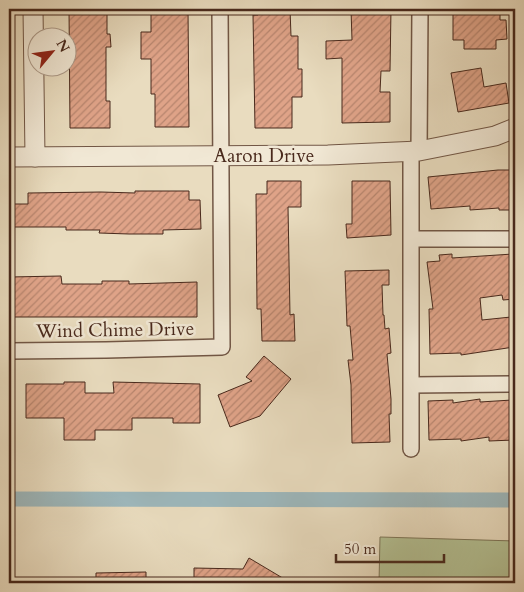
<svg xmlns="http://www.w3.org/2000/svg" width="524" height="592" font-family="Cardo,serif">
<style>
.green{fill:#b4c194;stroke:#7e7558}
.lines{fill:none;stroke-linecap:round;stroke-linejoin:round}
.canal{stroke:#9db8bd;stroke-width:15}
.building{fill:url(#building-hatch);stroke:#49291c}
.minor-casing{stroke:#715645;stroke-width:18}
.tertiary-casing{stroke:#715645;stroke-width:21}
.minor{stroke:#f1e8d5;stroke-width:15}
.tertiary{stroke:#f1e8d5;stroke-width:19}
.labels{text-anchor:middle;stroke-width:5;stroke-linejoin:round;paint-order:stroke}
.street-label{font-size:19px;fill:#49291c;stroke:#f1e8d5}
</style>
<defs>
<pattern id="building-hatch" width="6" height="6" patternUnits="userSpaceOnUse" patternTransform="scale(1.25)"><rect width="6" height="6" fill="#dfa388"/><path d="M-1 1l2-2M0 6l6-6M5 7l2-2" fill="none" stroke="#b7856e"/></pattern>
</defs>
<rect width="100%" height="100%" fill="#e9dcbf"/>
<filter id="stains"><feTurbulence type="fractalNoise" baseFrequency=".004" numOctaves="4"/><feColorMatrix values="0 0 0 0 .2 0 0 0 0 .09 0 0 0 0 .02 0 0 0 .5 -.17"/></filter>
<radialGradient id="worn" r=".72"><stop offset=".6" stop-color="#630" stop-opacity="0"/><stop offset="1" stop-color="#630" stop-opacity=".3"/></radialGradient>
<polygon class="green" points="380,537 515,541 515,583 379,583"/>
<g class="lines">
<polyline class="canal" points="9,499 515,500"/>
</g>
<g class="building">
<polygon points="69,9 107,9 107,34 110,34 111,47 106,47 106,101 110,101 110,128 70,128"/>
<polygon points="151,9 188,9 189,127 155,127 155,94 151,94 151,59 141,59 141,32 151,32"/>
<polygon points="258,9 290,9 291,36 298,36 298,69 302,69 302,97 292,97 292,128 255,128 253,15 258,15"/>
<polygon points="351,9 391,9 390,71 381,71 380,92 390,92 390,122 342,123 342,58 326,59 326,41 352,40"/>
<polygon points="453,9 500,9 500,20 506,20 507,39 496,40 496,49 464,49 464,40 453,40"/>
<polygon points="481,68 484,87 506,83 509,103 458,112 451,73"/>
<polygon points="498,170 515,170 515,210 499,210 499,208 470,210 470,206 431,209 428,177"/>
<polygon points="267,181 301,181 301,207 288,207 290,315 294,314 295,341 262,341 261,309 257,309 256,194 267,194"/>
<polygon points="352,181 390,181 391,235 347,238 346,224 352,224"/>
<polygon points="135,191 189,191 189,200 200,200 201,229 163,230 163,234 129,234 99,233 100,230 66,230 66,227 9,227 9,204 28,204 28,193 101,192 135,193"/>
<polygon points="452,254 452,258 513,254 515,299 503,300 502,295 480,298 482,320 511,317 514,347 461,355 461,353 430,354 429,309 433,309 427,262 440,261 439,255"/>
<polygon points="389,270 389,285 382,285 383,315 384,315 385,329 389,328 391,353 387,354 391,399 391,414 389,414 390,442 352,443 351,385 348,360 353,360 350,326 347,326 345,271"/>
<polygon points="61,276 62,284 102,284 102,281 129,281 129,284 197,282 197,317 9,317 9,277"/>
<polygon points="264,356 291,379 260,416 230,427 218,395 252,381 246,377"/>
<polygon points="64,382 85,382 85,393 114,393 113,382 200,384 200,423 173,423 173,418 132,418 132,430 95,430 95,440 64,440 64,418 26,418 26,384 64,384"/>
<polygon points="480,399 480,402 512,400 514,440 489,441 489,437 461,441 461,439 429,440 428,401 453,400 453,403"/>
<polygon points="249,558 291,583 194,583 194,568 243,569"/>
<polygon points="146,572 146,583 96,583 96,573"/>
</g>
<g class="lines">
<defs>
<g id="minor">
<polyline points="419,151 420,9"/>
<polyline points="412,239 515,239"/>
<polyline points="9,351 106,350 222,347 220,9"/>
<polyline points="412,385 515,384"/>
<polyline points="411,449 411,151"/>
</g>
<g id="tertiary">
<polyline points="33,9 35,157"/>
<polyline points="9,157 328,155 419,151 495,136 515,128"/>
</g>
</defs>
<use href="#minor" class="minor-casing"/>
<use href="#tertiary" class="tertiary-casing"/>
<use href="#minor" class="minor"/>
<use href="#tertiary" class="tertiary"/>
</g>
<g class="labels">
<g class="street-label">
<text x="264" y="162">Aaron Drive</text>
<text transform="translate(115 329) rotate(-1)" y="7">Wind Chime Drive</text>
</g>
</g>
<rect width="524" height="592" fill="none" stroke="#e9dcbf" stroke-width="30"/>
<rect x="10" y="10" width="504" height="572" fill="none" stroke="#49291c" stroke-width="2.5"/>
<rect x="15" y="15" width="494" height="562" fill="none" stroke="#49291c"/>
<g transform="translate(52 52) rotate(61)"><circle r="24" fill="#f1e8d5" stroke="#ae9c8b"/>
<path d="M0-4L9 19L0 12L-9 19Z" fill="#8f2418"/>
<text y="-8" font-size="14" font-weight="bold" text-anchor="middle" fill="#49291c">N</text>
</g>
<path d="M336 554v8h108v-8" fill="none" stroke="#49291c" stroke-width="2.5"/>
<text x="344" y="554" font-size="15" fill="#49291c" stroke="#f1e8d5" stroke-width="4" paint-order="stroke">50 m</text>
<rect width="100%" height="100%" filter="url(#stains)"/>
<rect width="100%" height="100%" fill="url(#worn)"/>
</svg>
